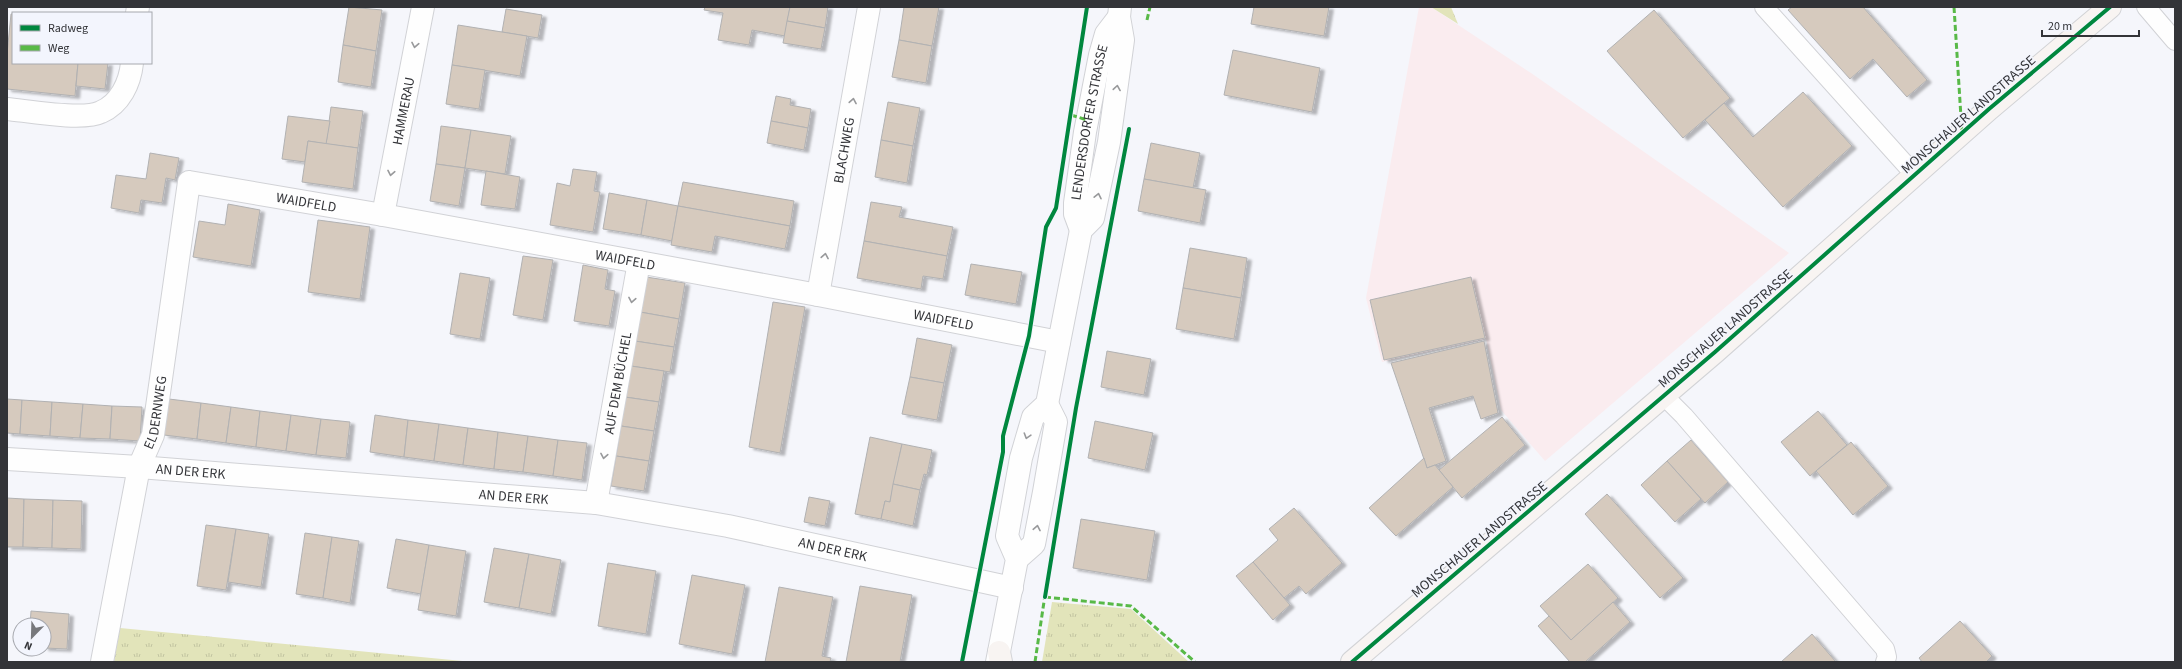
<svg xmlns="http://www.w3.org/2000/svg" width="2182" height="669" font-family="'Source Sans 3',sans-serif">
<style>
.commercial{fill:#faecef}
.grass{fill:url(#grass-tufts)}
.building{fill:#d6cabe;stroke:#b1b1b2;filter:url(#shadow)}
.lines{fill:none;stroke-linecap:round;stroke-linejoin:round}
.service-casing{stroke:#d1d2d6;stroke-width:20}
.minor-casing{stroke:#d1d2d6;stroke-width:24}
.tertiary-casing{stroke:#d1d2d6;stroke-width:24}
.primary-casing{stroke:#d2d3d6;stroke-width:24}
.service{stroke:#fefefe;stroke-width:18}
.minor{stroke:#fefefe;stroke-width:22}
.tertiary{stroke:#fefefe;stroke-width:22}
.primary{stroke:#f8f4f2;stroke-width:22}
.quiet{stroke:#58b947;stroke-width:3;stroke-dasharray:6 3;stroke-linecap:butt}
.cycleway-casing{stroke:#f3f5fd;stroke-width:6}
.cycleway{stroke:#00873e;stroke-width:4}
.oneway{stroke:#98999b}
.labels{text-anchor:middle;stroke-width:3;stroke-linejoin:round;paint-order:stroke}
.street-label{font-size:14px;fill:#333438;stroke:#f3f5fd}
</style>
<defs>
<pattern id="grass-tufts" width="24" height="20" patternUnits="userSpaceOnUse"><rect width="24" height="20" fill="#e2e4ba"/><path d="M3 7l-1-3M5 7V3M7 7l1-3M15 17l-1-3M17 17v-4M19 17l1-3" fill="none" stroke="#c2c4a1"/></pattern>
<filter id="shadow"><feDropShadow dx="4.5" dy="2.5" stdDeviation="1" flood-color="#0004"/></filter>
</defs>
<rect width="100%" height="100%" fill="#f5f6fb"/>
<polygon class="commercial" points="1419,7 1431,7 1531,73 1789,253 1545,461 1501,410 1486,339 1382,362 1366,298"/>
<g class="grass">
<polygon points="1431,7 1451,7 1458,24"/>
<polygon points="1052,602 1131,609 1189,662 1042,662"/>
<polygon points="120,628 473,662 114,662"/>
</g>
<g class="building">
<polygon points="349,7 382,10 376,51 343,45"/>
<polygon points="705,7 790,7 785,36 752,30 749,45 718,40 723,13 704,10"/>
<polygon points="790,7 828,7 825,28 787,21"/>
<polygon points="904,7 939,7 932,46 899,40"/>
<polygon points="1254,7 1329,7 1324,36 1251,24"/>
<polygon points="1792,7 1863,7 1927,80 1907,97 1873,59 1850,79 1788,10"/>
<polygon points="506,9 542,15 538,38 502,32"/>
<polygon points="1654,10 1730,98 1683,138 1607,51"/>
<polygon points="11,14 13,14 13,63 78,63 75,96 7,89 7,54"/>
<polygon points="787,21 825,28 821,49 783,43"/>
<polygon points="458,25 527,36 520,76 452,65"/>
<polygon points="899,40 932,46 926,83 892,77"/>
<polygon points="343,45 376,51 371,87 338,82"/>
<polygon points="1233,50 1320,68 1312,112 1224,95"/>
<polygon points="78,63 108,63 105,89 76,86"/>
<polygon points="452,65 485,70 479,109 446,104"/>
<polygon points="1803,92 1852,146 1783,207 1705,120 1724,103 1753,137"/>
<polygon points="776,96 791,99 790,105 811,109 808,128 771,121"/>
<polygon points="888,102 920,108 913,146 881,140"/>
<polygon points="331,107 363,111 358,148 326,144"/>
<polygon points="288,116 330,121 326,144 308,141 305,162 282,159"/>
<polygon points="771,121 808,128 804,150 767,143"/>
<polygon points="441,126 471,130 465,168 436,164"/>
<polygon points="471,130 511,136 505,174 465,168"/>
<polygon points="881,140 913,146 907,183 875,177"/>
<polygon points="308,141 358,148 353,189 302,182"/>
<polygon points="1151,143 1200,153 1193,188 1144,179"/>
<polygon points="150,153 179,158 175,180 166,178 162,203 141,200 139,213 111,208 116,175 146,179"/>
<polygon points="436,164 465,168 459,206 430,201"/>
<polygon points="573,169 597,172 594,191 600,192 593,232 550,225 557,183 570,186"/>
<polygon points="486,171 520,177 515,209 481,205"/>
<polygon points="1144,179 1206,190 1200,223 1138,211"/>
<polygon points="683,182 794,201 790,226 678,206"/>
<polygon points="609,193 647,200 641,235 603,229"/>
<polygon points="647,200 678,206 672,241 641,235"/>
<polygon points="871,202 902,207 899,217 953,227 947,256 864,241"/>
<polygon points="228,204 260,210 251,266 193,257 199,221 225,225"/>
<polygon points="678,206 790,226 785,249 715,236 712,252 671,245"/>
<polygon points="318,220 370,227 360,299 308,292"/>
<polygon points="864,241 947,256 943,279 923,276 921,289 857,278"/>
<polygon points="1190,248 1247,258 1241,298 1183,288"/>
<polygon points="523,256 553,260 543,320 513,315"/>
<polygon points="971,264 1022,272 1016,304 965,295"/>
<polygon points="583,265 608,270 605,289 615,291 609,326 574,321"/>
<polygon points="460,273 490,278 480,339 450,334"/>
<polygon points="646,277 685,283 679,319 640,312"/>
<polygon points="1471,277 1485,338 1384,360 1370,300"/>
<polygon points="1183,288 1241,298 1234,339 1176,329"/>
<polygon points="773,302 805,307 780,453 749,447"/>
<polygon points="640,312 679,319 674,347 635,341"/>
<polygon points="917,338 952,345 944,383 910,377"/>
<polygon points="635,341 674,347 670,372 631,366"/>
<polygon points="1484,341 1498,413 1481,419 1473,396 1429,408 1446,461 1427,468 1391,363"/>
<polygon points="1107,351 1151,359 1144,395 1101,387"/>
<polygon points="631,366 664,371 659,402 625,397"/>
<polygon points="910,377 944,383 937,420 902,414"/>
<polygon points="625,397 659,402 654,431 621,426"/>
<polygon points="7,399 22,400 20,434 7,433"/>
<polygon points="169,399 201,403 197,439 164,435"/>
<polygon points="22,400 52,402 50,436 20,434"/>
<polygon points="52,402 83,404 80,438 50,436"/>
<polygon points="201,403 231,407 226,443 197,439"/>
<polygon points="83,404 112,406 110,439 80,438"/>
<polygon points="112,406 142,407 140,441 110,439"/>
<polygon points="231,407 260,411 256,447 226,443"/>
<polygon points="260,411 291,415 286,451 256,447"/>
<polygon points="1818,411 1847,445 1810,476 1781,442"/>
<polygon points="291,415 321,419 316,455 286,451"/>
<polygon points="375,415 408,420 404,457 370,452"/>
<polygon points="1502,417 1525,445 1462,498 1439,470"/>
<polygon points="321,419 350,422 346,458 316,455"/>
<polygon points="408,420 439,424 434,461 404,457"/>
<polygon points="1095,421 1153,433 1145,470 1088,458"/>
<polygon points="439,424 468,428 463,465 434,461"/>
<polygon points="621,426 654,431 649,461 616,456"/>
<polygon points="468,428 498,432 494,469 463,465"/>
<polygon points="498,432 528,436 523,472 494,469"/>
<polygon points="528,436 558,440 553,476 523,472"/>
<polygon points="870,437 902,444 890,502 885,501 881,519 855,514"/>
<polygon points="558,440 587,443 582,480 553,476"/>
<polygon points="1691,440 1728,482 1705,503 1667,461"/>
<polygon points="1851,442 1888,486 1853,515 1816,471"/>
<polygon points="902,444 932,450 927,475 924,474 920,490 893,484"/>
<polygon points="616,456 649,461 644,491 611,486"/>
<polygon points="1424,458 1427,468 1435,465 1453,487 1396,536 1369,508"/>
<polygon points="1667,461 1701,499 1675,522 1641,485"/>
<polygon points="893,484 920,490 913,526 881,519 885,501 890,502"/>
<polygon points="1607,494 1683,578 1660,598 1585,514"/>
<polygon points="809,497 830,501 825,526 804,522"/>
<polygon points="7,498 24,499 23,547 7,547"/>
<polygon points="24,499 53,500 52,548 23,547"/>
<polygon points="53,500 82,501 81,549 52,548"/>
<polygon points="1294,508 1342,563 1306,594 1299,586 1284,598 1253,562 1278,540 1269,529"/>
<polygon points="1081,519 1155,531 1147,580 1073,568"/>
<polygon points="206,525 236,529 226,590 197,586"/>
<polygon points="236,529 269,534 261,587 228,582"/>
<polygon points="305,533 332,537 323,598 296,594"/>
<polygon points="332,537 359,541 350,603 323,598"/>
<polygon points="396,539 429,545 421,594 387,588"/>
<polygon points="429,545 466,551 456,616 418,610"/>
<polygon points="494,548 529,554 519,608 484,602"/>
<polygon points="529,554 561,560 551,614 519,608"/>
<polygon points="1253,562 1290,605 1273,620 1236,576"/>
<polygon points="608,563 656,571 646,634 598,626"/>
<polygon points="1588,564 1618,598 1571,640 1540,606"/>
<polygon points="692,575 745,585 732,654 679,644"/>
<polygon points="860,586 912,595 900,662 846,662"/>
<polygon points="779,587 833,597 822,656 831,658 830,662 765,662"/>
<polygon points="1613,602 1630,622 1585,662 1570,662 1538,626 1549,616 1571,640"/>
<polygon points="31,611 69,614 67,649 44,648 44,625 30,625"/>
<polygon points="1960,621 1992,656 1986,662 1922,662 1919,658"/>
<polygon points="1812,634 1836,662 1781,662"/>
</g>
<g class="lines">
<defs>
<g id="service">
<polyline points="1764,7 1915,175"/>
<polyline points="2146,7 2175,41"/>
<polyline points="1664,396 1684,416 1885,649 1887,657 1885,662"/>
</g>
<g id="minor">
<polyline points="137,13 138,7"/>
<path d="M7,109C28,111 83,121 101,112C120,104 130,83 132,63"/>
<path id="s1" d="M383,215L423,7"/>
<path id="s2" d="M818,295L869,7"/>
<path id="s3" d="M7,459L139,467L596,503L728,526L1012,588"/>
<path id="s4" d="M596,503L639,262"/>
<path id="s5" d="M102,662L139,467L153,435L189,182L383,215L818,295L1059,342"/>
</g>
<g id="tertiary">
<path id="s6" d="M1081,230L1075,214V203L1085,132L1100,55L1106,34L1119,17"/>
<polyline points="1017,559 1034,544 1044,492 1056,422 1047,404"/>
<polyline points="997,662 1017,559 1007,536 1021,458 1033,417 1047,404 1081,230 1093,218 1109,142 1123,40 1119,17 1120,7"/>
</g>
<g id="primary">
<polyline points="999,652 1001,662"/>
<polyline points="1352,662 1715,352 1989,109 2110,7"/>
</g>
</defs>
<use href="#service" class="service-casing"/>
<use href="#minor" class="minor-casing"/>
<use href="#tertiary" class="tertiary-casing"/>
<use href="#primary" class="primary-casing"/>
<use href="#service" class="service"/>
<use href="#minor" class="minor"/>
<use href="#tertiary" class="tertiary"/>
<use href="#primary" class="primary"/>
<g class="quiet">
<polyline points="1954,7 1962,133"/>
<polyline points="1147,20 1150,7"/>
<polyline points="1071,115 1087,120"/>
<polyline points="1045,597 1131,606 1195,662"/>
<polyline points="1035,662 1045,595"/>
</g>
<defs>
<g id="cycleway">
<polyline points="1045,597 1076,408 1129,129"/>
<polyline points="962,662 1003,452 1003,436 1029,336 1046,227 1056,208 1087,7"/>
<polyline points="1352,662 1715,352 1989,109 2110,7"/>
</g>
</defs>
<use href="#cycleway" class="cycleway-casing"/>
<use href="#cycleway" class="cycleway"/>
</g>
<defs><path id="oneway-chevron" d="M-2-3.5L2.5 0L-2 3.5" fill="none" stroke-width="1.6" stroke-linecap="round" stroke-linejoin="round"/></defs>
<g class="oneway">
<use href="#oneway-chevron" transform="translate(415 45) rotate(101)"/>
<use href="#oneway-chevron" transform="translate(1117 88) rotate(-81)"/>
<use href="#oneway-chevron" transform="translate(853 101) rotate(-80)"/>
<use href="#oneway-chevron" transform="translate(391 173) rotate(101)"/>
<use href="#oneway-chevron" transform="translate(1098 196) rotate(-78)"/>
<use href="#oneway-chevron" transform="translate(825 256) rotate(-80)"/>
<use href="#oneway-chevron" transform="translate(632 300) rotate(100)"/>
<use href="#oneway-chevron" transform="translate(1027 436) rotate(107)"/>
<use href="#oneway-chevron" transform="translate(604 456) rotate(100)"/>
<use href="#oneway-chevron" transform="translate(1037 528) rotate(-79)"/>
</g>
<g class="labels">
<g class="street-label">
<text dy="5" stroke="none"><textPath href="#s1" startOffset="106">HAMMERAU</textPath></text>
<text transform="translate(1968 114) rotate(-41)" y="5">MONSCHAUER LANDSTRASSE</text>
<text dy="5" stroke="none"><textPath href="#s6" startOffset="110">LENDERSDORFER STRASSE</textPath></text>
<text dy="5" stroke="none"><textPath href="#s2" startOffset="147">BLACHWEG</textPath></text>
<text dy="5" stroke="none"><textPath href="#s5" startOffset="608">WAIDFELD</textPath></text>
<text dy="5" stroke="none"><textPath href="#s5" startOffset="932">WAIDFELD</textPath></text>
<text dy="5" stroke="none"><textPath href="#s5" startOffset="1256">WAIDFELD</textPath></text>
<text transform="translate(1725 328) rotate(-41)" y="5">MONSCHAUER LANDSTRASSE</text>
<text dy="5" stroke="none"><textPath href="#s4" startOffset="122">AUF DEM BÜCHEL</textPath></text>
<text dy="5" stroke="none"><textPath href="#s5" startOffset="256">ELDERNWEG</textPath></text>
<text dy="5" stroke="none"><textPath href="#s3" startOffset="184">AN DER ERK</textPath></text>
<text dy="5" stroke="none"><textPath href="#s3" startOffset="508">AN DER ERK</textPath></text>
<text transform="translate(1479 539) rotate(-40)" y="5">MONSCHAUER LANDSTRASSE</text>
<text dy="5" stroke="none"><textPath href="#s3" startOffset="832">AN DER ERK</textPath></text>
</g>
</g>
<rect width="2182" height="669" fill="none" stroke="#333438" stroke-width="16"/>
<rect x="12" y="12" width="140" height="52" fill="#f3f5fd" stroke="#a6a8ae"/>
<rect x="20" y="25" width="20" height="6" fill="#00873e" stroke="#a6a8ae"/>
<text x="48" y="32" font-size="12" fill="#333438">Radweg</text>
<rect x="20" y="45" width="20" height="6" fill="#58b947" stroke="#a6a8ae"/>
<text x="48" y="52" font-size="12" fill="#333438">Weg</text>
<g transform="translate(32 637) rotate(203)"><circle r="19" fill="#f3f5fd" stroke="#a6a8ae"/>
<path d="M0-3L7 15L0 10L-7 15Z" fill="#77787c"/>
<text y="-6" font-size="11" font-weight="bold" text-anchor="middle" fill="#333438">N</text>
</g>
<path d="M2042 30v6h97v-6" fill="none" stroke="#333438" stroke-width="2"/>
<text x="2048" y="30" font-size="12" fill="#333438" stroke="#f3f5fd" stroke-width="3" paint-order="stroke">20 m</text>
</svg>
